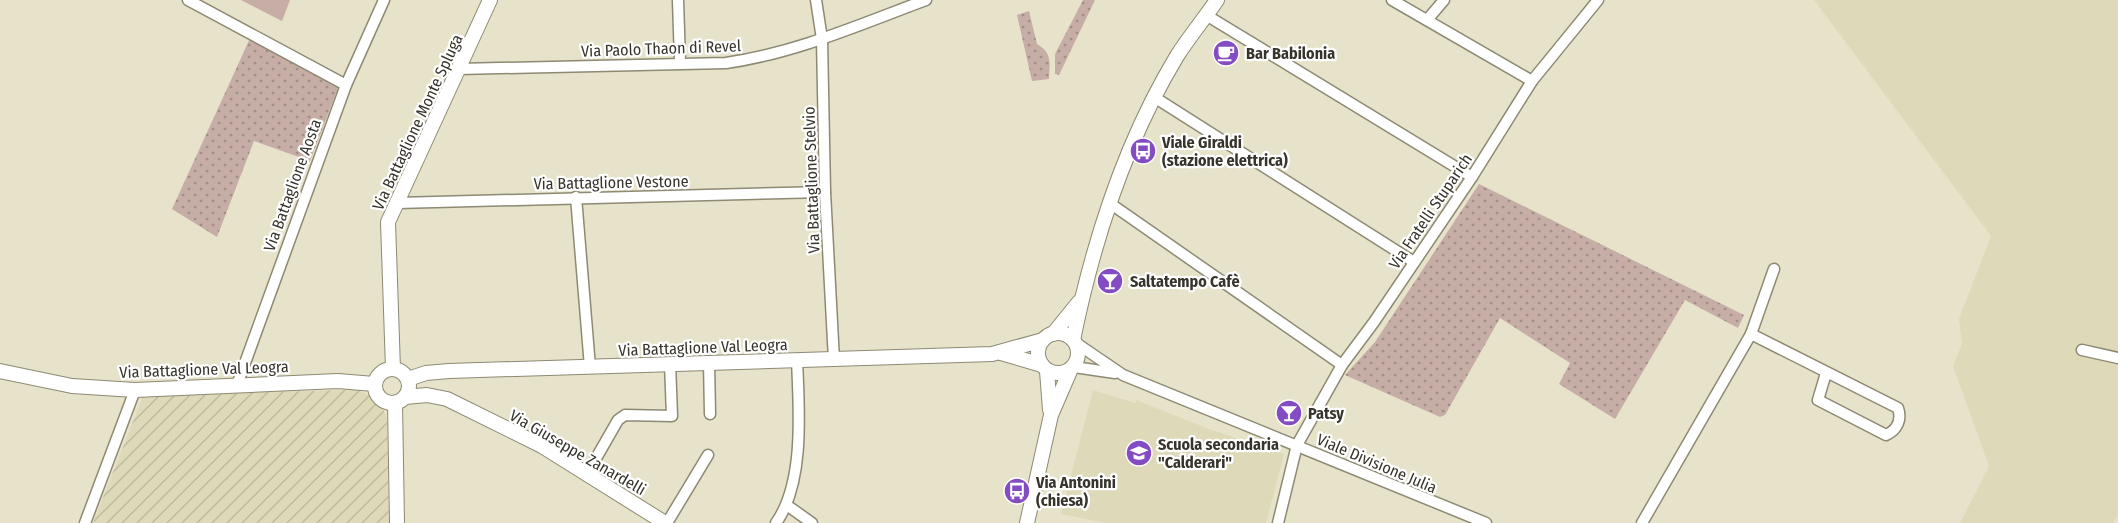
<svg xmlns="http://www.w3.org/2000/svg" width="2118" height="523" font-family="'Fira Sans Condensed',sans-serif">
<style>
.built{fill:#ded9b9}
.industrial{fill:url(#industrial-furrows)}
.grass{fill:url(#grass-dots)}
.pitch{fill:#c6ada5}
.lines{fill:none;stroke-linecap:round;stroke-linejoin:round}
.minor-casing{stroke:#8d8973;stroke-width:13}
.tertiary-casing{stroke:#8d8973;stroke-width:16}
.minor{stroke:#fff;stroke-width:10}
.tertiary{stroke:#fff;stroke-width:14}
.labels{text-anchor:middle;stroke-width:4.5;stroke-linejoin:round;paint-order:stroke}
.street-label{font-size:16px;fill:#36342b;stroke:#fff}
.poi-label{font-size:16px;font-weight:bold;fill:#36342b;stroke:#fff;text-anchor:start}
</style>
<defs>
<pattern id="industrial-furrows" width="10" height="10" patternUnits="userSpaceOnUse" patternTransform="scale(1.5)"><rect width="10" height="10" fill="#ded9b9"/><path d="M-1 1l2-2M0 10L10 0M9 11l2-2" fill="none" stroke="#bfbb9f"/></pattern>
<pattern id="grass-dots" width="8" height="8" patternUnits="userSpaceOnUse" patternTransform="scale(1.5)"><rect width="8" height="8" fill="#c6ada5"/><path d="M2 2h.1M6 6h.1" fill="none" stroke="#a28e87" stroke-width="1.8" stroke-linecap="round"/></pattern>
</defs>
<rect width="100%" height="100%" fill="#e6e3ca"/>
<g class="built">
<polygon points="1814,0 2118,0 2118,515 2113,523 1960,523 1989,466 1953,366 1962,344 1959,319 1991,236"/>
<polygon points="1093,390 1132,402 1136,403 1136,400 1209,429 1284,454 1266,523 1106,523 1061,514"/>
</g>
<polygon class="industrial" points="358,390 378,400 387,417 389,523 93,523 143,396 153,394"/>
<g class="grass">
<polygon points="1083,0 1095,0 1059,75 1055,74 1055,54"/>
<path d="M1029,11L1037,44C1052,53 1050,62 1049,79L1032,81L1017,15Z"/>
<polygon points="252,34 335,79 338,88 310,161 254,141 217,237 172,209"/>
<polygon points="1479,184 1744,315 1738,328 1685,300 1615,419 1559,384 1570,363 1500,318 1445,415 1440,417 1345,375 1375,342"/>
</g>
<polygon class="pitch" points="241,0 290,0 282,21"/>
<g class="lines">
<defs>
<g id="minor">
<polyline points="188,0 346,85"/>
<polyline points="678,0 680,62"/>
<polyline points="816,0 822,39 825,192 834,360"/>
<polyline points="1392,0 1532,81"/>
<polyline points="1206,15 1472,177"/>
<polyline points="1427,20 1444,0"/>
<path d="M459,69L726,63C796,53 861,24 926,0"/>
<polyline points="1154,97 1414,262"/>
<polyline points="576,197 590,367"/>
<polyline points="397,203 825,192"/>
<polyline points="1111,204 1342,365"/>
<polyline points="1751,334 1774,269"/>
<polyline points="1076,343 1123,375 1486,523"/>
<polyline points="2082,350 2118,358"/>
<polyline points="709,362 710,414"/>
<polyline points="1074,367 1115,373"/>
<polyline points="237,385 346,85 384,0"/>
<polyline points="587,474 618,420 625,415 672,416 670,363"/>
<polyline points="788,506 812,523"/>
<polyline points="85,523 135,390"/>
<polyline points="667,523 708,455"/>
<path d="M776,523C805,482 799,409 797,360"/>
<polyline points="1278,523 1297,445 1342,365 1374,322 1472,177 1532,81 1598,0"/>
<path d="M1642,523L1751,334L1898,408C1902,420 1897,430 1886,435L1818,400L1826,373"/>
</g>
<g id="tertiary">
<circle cx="1058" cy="353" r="20"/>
<polyline points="1053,334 1079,302"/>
<path d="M1073,340C1093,242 1125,142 1177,56C1189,37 1204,19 1217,0"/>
<polyline points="1001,353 1042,365"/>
<circle cx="392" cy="386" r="17"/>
<polyline points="393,369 388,222 490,0"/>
<polyline points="0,371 72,386 135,390 338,381 374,384"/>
<polyline points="1047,371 1050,410"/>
<polyline points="408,379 426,373 449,371 992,354 1043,340"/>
<polyline points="405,397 427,395 447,399 542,446 665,523"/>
<polyline points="395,403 397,523"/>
<polyline points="1027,523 1051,415 1070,371"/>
</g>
</defs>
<use href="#minor" class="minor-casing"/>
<use href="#tertiary" class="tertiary-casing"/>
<use href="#minor" class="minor"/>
<use href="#tertiary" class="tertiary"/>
</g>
<defs>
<symbol id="cafe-disc" viewBox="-11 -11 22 22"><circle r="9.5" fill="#844cc3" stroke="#fff"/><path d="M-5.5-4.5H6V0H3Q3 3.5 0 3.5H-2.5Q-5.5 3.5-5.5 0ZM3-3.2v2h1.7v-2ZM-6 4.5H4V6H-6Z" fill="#fff"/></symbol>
<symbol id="bus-disc" viewBox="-11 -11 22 22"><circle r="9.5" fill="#844cc3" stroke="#fff"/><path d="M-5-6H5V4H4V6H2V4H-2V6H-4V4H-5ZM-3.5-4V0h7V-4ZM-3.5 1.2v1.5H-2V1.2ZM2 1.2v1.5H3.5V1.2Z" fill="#fff"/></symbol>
<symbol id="bar-disc" viewBox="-11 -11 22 22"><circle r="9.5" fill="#844cc3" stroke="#fff"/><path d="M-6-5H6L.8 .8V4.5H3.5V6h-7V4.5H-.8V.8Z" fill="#fff"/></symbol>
<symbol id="school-disc" viewBox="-11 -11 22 22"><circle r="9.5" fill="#844cc3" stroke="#fff"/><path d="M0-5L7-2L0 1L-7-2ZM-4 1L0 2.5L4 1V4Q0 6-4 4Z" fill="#fff"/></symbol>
</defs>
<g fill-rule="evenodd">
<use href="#cafe-disc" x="1211" y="38" width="30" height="30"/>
<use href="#bus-disc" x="1128" y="136" width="30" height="30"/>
<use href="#bar-disc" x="1095" y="266" width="30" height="30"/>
<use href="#bar-disc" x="1274" y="398" width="30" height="30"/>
<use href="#school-disc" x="1124" y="438" width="30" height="30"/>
<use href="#bus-disc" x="1002" y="476" width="30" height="30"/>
</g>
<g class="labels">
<g class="street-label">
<text transform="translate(661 48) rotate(-2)" y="6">Via Paolo Thaon di Revel</text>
<text transform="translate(417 122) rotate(-65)" y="6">Via Battaglione Monte Spluga</text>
<text transform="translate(811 180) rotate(-92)" y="6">Via Battaglione Stelvio</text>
<text transform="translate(611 182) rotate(-1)" y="6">Via Battaglione Vestone</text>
<text transform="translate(292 185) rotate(-70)" y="6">Via Battaglione Aosta</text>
<text transform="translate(1430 211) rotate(-56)" y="6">Via Fratelli Stuparich</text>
<text transform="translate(703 347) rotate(-2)" y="6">Via Battaglione Val Leogra</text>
<text transform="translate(204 369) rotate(-2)" y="6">Via Battaglione Val Leogra</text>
<text transform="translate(578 452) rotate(30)" y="6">Via Giuseppe Zanardelli</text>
<text transform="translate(1377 463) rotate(23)" y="6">Viale Divisione Julia</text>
</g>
<g class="poi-label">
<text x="1246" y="59">Bar Babilonia</text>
<text x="1162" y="148">Viale Giraldi<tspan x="1162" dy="18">(stazione elettrica)</tspan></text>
<text x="1130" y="287">Saltatempo Cafè</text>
<text x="1308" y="419">Patsy</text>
<text x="1158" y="450">Scuola secondaria<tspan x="1158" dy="18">"Calderari"</tspan></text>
<text x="1036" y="488">Via Antonini<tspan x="1036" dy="18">(chiesa)</tspan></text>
</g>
</g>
</svg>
